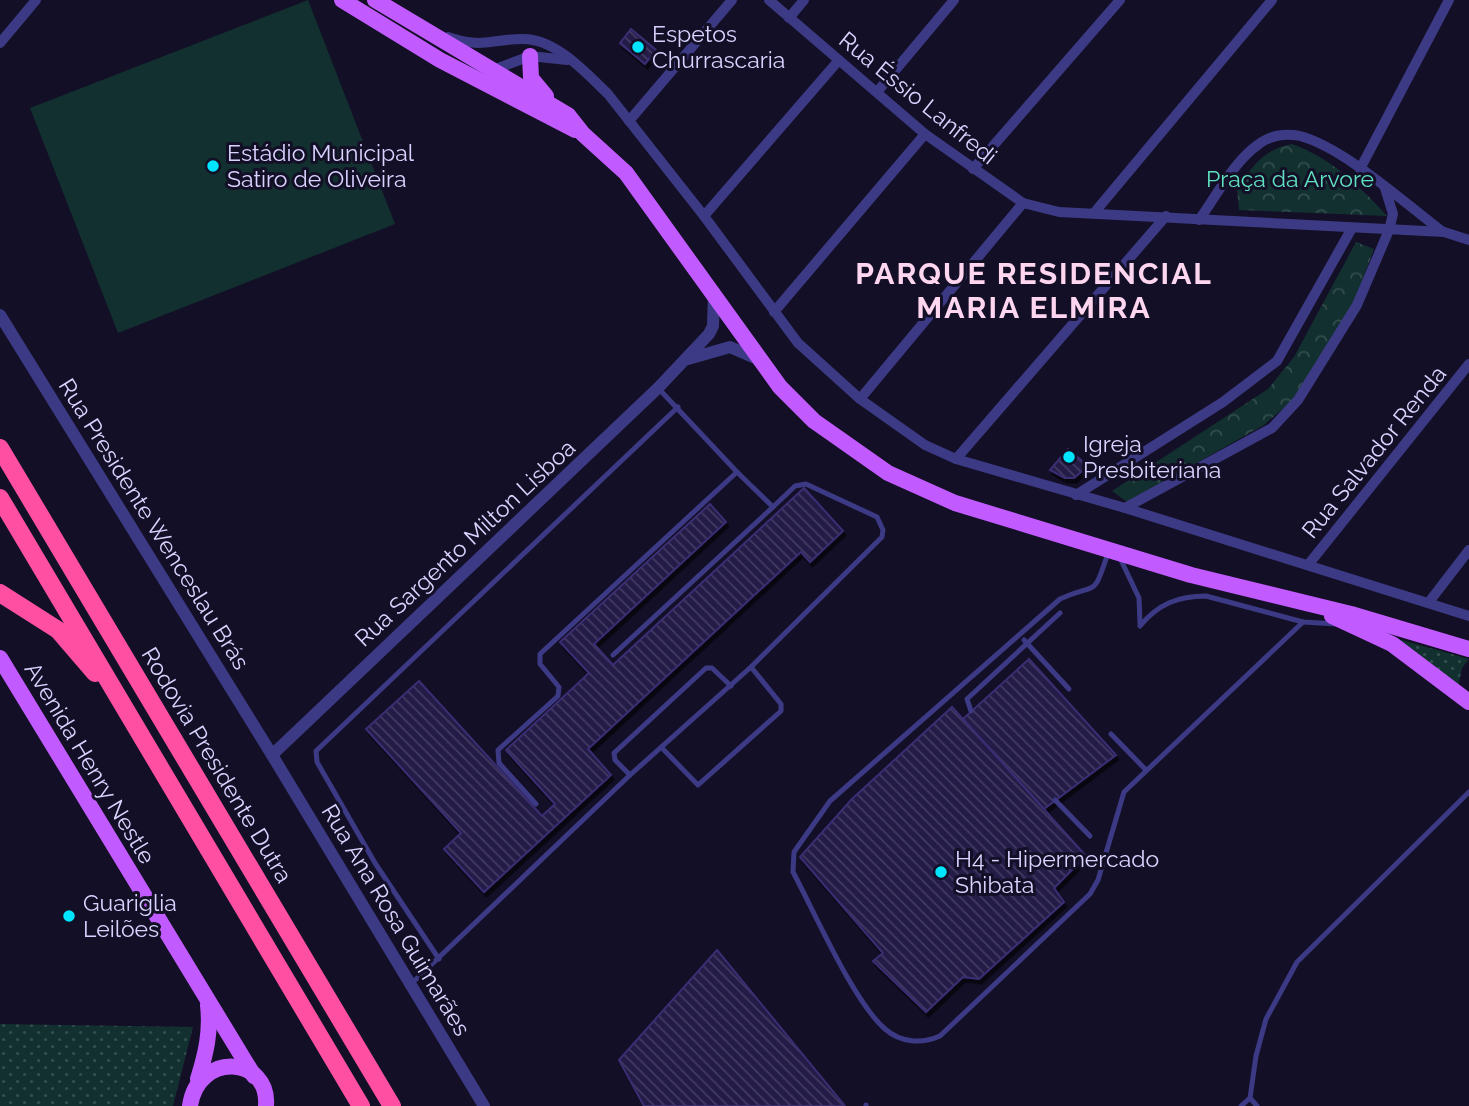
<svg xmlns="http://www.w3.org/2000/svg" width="1469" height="1106" font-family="Raleway,sans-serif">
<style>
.grass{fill:url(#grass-dots)}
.park{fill:url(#park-crowns)}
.pitch{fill:#12302f}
.building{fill:url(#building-back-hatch);stroke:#3b2d73;stroke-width:2;filter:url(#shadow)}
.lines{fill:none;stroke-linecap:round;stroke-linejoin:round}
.service{stroke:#3d3a85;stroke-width:5}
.minor{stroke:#3d3a85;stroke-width:10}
.tertiary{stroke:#3d3a85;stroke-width:12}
.primary{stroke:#c25bff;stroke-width:16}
.motorway{stroke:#ff4fa3;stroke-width:18}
.poi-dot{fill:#00e5ff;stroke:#130f26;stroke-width:2.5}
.labels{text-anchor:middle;stroke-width:6;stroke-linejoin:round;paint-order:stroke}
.poi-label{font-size:23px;fill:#d9d4ff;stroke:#130f26;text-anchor:start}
.street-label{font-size:23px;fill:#d9d4ff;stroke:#130f26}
.park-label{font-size:23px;fill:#5fe0c0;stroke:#130f26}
.district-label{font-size:30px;font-weight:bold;letter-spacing:2px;fill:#ffd6f0;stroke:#130f26}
</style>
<defs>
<pattern id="grass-dots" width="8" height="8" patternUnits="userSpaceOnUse" patternTransform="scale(1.75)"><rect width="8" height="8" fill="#12302f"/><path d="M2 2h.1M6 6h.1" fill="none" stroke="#344d4e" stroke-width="1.8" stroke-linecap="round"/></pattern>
<pattern id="park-crowns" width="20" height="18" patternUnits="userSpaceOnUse" patternTransform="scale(1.75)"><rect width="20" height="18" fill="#12302f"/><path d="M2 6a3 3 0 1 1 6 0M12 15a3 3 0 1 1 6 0" fill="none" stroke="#344d4e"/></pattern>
<pattern id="building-back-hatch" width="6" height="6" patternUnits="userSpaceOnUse" patternTransform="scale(1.75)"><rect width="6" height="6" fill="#241b47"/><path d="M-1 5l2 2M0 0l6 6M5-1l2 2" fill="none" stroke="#433b63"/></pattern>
<filter id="shadow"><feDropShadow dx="2.5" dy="4.5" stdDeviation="0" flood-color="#0009"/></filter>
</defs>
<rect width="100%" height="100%" fill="#130f26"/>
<g class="grass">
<polygon points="1391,637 1469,659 1462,668 1458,688"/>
<polygon points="0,1024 193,1027 173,1106 0,1106"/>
</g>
<g class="park">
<path d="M1292,144C1331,158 1359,185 1387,216L1239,210L1237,188C1253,166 1264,149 1292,144Z"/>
<polygon points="1356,242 1374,249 1354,302 1294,399 1264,425 1127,502 1112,491 1268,389 1294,357"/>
</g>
<polygon class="pitch" points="308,0 395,224 118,333 30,108"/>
<g class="building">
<polygon points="631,29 656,50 645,64 620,43"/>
<polygon points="1068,449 1088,466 1074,478 1065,478 1050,470"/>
<polygon points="804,488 843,531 810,562 801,552 588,749 611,775 484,892 444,849 461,833 366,729 419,681 542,816 555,804 506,750 589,673 560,642 710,504 726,522 594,644 613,665"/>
<polygon points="1029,659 1116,755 1044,809 963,719"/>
<polygon points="952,707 1086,856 1054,888 1064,902 979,979 963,977 926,1012 873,961 883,953 800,857 852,799"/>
<polygon points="717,950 845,1106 644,1106 619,1060"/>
</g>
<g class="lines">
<g class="service">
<path d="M1108,553C1093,599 1098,582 1060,599L830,801L794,852L793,872C815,913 853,1001 885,1029C901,1043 922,1044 940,1036L1090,894L1098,880L1124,792L1303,622"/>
<polyline points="1120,558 1139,598 1140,624"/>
<path d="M1140,626C1158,604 1178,596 1206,596L1303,622L1337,624"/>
<polyline points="1024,640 1069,689"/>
<polyline points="613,655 773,507 737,472"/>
<polyline points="971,711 967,699 1060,613"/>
<polyline points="1111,734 1146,770"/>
<polyline points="662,748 698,785 781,711 781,704 751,667"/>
<polyline points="630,775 615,760 614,753 706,668 712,668 731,686"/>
<polyline points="1055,800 1090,836"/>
<polyline points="536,804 499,763 498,750 558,696 559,687 540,664 540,654 737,472 658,388"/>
<polyline points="439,959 375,863 317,762 316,751 678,407"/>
<polyline points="411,984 630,775 751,667 882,537 883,530 877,517 806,484 795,486 773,507"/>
<polyline points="1250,1098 1257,1106"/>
<polyline points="866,1106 866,1105"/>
<polyline points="1241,1106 1250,1098 1256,1056 1266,1019 1297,962 1469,792"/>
</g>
<g class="minor">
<polyline points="769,0 925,134 1023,203 1059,212 1444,232 1469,240"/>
<polyline points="789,18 804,0"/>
<path d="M448,37C483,49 490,39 523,39C556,39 585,72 608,94L704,216L798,343L860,399L925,445L956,459L1125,508L1469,616"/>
<polyline points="0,43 36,0"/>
<polyline points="493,70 530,56 567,60"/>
<polyline points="877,92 954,0"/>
<polyline points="629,121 732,0"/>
<polyline points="973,169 1120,0"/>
<polyline points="1360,169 1449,0"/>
<polyline points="1094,213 1272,0"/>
<polyline points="704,216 839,60"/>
<path d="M1199,220C1217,195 1234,161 1259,144C1270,135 1287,133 1300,136C1343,147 1406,204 1443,232"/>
<polyline points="774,312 925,134"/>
<polyline points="860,399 1023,203"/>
<polyline points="956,459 1166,216"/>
<polyline points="1076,495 1223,402 1277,361 1352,228"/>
<polyline points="1125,508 1272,428 1298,400 1357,305 1389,230 1393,214 1385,188"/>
<polyline points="1308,565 1469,364"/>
<polyline points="1429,602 1469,550"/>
</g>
<g class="tertiary">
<polyline points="0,315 272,755 484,1106"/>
<polyline points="688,359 730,347 760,360"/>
<polyline points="272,755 658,388 709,334 713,326 714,294"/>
</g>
<g class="primary">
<polyline points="342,0 440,60 575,130"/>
<polyline points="375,0 568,115 583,134 626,173 780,387 814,421 888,473 955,503 1191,575 1351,614 1469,649"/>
<polyline points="530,56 531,78 546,96"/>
<polyline points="1332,616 1392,644 1469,702"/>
<polyline points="0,658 254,1076"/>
<path d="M198,1079C206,1053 211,1032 208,1005"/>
<path d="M190,1106C198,1051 270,1056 266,1106"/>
</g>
<g class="motorway">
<polyline points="0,448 392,1106"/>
<polyline points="0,498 361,1106"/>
<polyline points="0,593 58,630 95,673"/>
</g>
</g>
<g class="poi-dot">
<circle cx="638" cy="47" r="7"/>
<circle cx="213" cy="166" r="7"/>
<circle cx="1069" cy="457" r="7"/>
<circle cx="941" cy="872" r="7"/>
<circle cx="69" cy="916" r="7"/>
</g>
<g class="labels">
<g class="poi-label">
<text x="652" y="42">Espetos<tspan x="652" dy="26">Churrascaria</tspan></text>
<text x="227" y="161">Estádio Municipal<tspan x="227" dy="26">Satiro de Oliveira</tspan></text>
<text x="1083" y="452">Igreja<tspan x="1083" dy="26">Presbiteriana</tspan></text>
<text x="955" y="867">H4 - Hipermercado<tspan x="955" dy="26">Shibata</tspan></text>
<text x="83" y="911">Guariglia<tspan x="83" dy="26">Leilões</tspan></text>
</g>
<g class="street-label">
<text transform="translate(918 98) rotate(39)" y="8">Rua Éssio Lanfredi</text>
<text transform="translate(1374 452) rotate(-51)" y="8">Rua Salvador Renda</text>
<text transform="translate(154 524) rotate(58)" y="8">Rua Presidente Wenceslau Brás</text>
<text transform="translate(465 543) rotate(-43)" y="8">Rua Sargento Milton Lisboa</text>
<text transform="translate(90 763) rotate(59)" y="8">Avenida Henry Nestle</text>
<text transform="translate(217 765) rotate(59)" y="8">Rodovia Presidente Dutra</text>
<text transform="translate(396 920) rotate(59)" y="8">Rua Ana Rosa Guimarães</text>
</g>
<g class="park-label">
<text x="1290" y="187">Praça da Arvore</text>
</g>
<g class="district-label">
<text x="1034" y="284">PARQUE RESIDENCIAL<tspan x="1034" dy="34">MARIA ELMIRA</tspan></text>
</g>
</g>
</svg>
